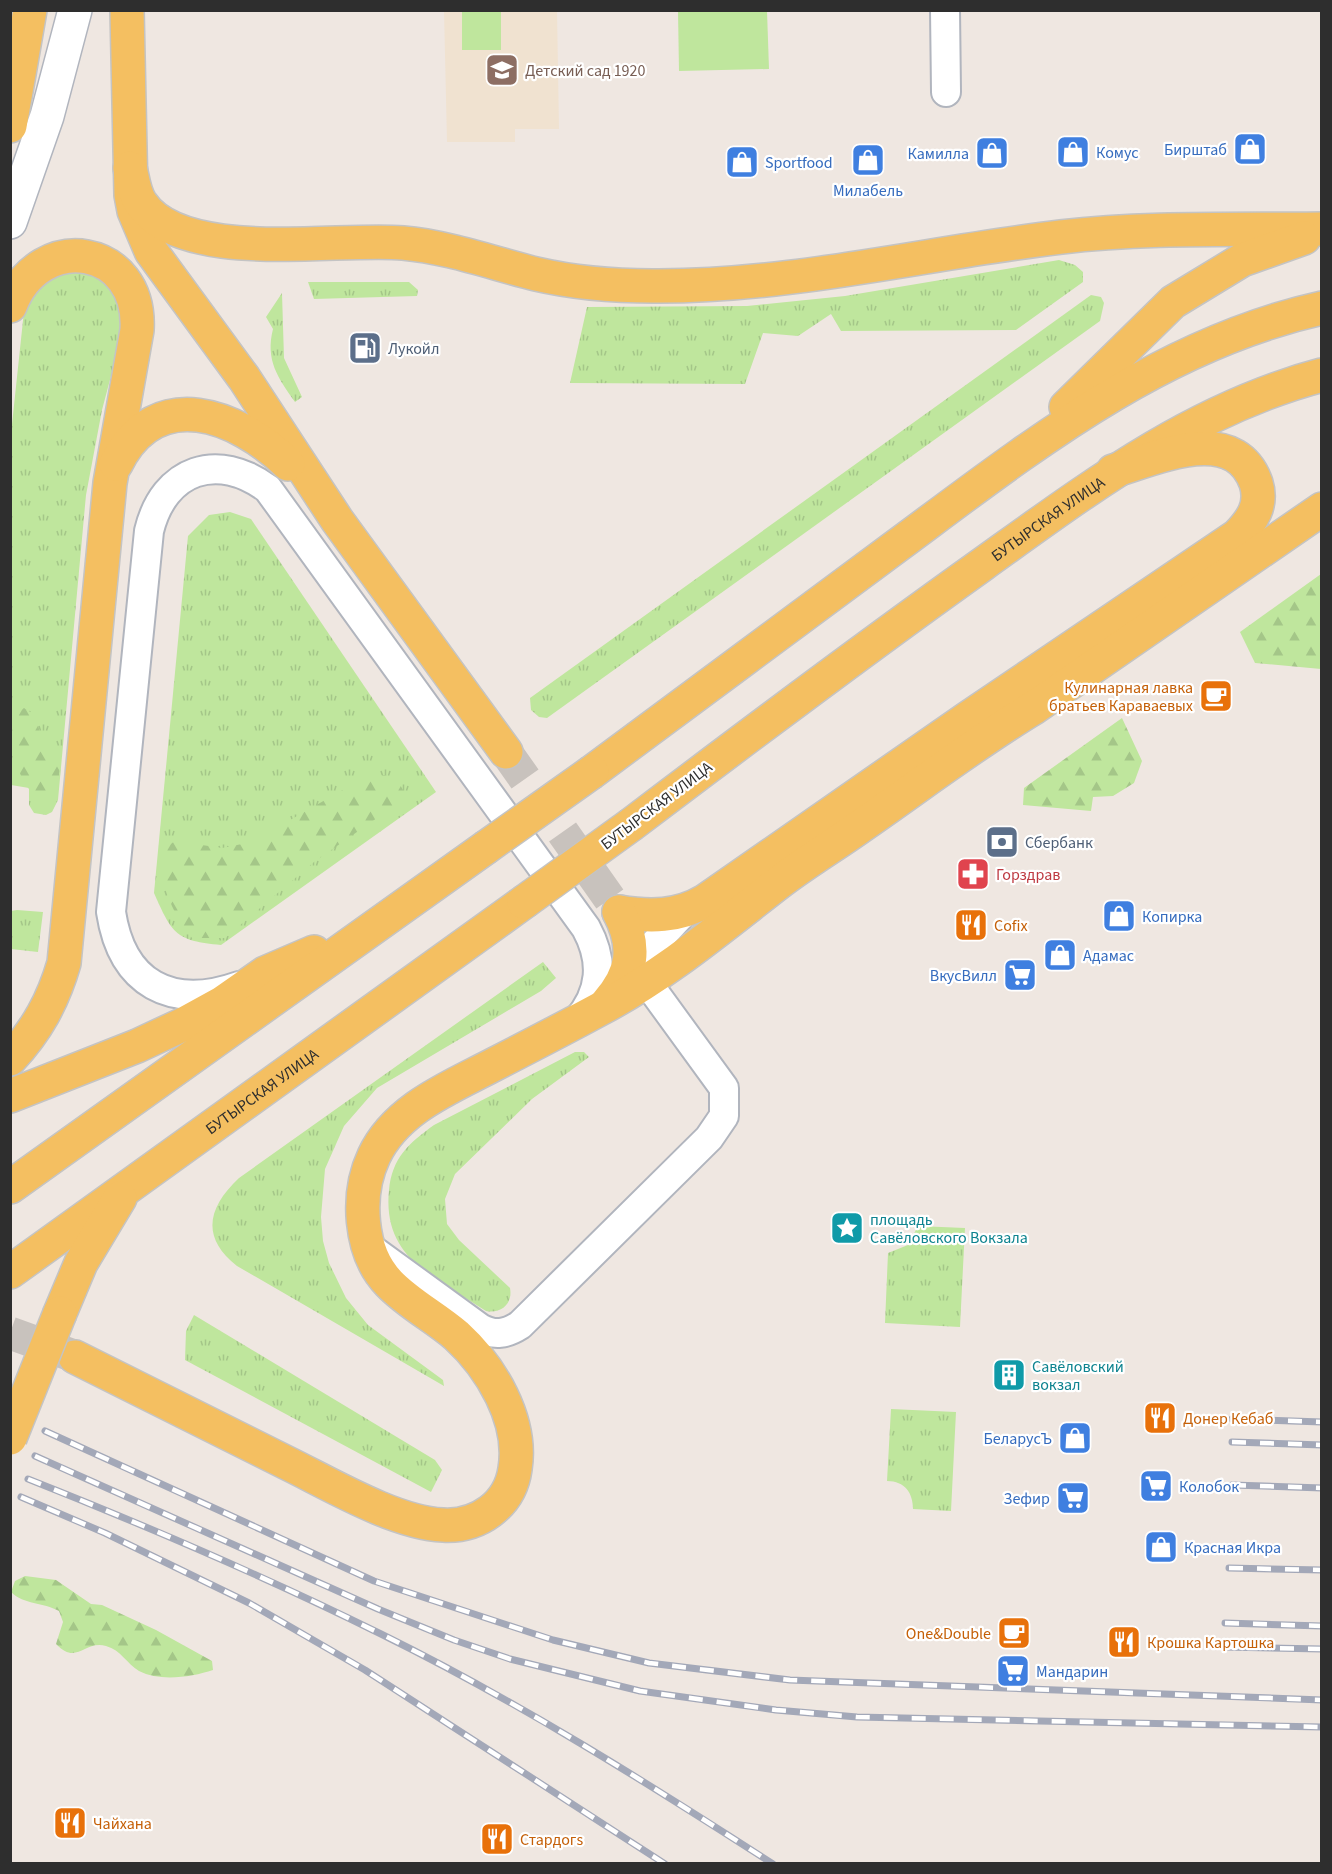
<svg xmlns="http://www.w3.org/2000/svg" width="1332" height="1874" font-family="'Source Sans 3',sans-serif">
<style>
.education{fill:#f0e2d0}
.grass{fill:url(#grass-tufts)}
.forest{fill:url(#forest-firs)}
.park{fill:#bfe69d}
.lines{fill:none;stroke-linecap:round;stroke-linejoin:round}
.primary-tunnel{stroke:#c8c2bd;stroke-width:33;stroke-dasharray:33 16;stroke-linecap:butt}
.street-casing{stroke:#b1b5be;stroke-width:32}
.secondary-casing{stroke:#b1b5be;stroke-width:36}
.primary-casing{stroke:#c4c4c4;stroke-width:36}
.street{stroke:#fff;stroke-width:28}
.secondary{stroke:#fff;stroke-width:33}
.primary{stroke:#f4bf61;stroke-width:33}
.rail-casing{stroke:#a3a8b8;stroke-width:7}
.rail{stroke:#fff;stroke-width:4.5;stroke-dasharray:14;stroke-linecap:butt}
.primary-bridge-casing{stroke:#c4c4c4;stroke-width:36;stroke-linecap:butt}
.primary-bridge{stroke:#f4bf61;stroke-width:33}
.labels{text-anchor:middle;stroke-width:4.5;stroke-linejoin:round;paint-order:stroke}
.education-label{font-size:16px;fill:#785e54;stroke:#fff;text-anchor:start}
.shop-label{font-size:16px;fill:#366cbe;stroke:#fff;text-anchor:start}
.service-label{font-size:16px;fill:#4e5e75;stroke:#fff;text-anchor:start}
.street-label{font-size:16px;fill:#2e2e2e;stroke:#fff}
.food-label{font-size:16px;fill:#c56008;stroke:#fff;text-anchor:start}
.health-label{font-size:16px;fill:#be3a42;stroke:#fff;text-anchor:start}
.culture-label{font-size:16px;fill:#0d838f;stroke:#fff;text-anchor:start}
</style>
<defs>
<pattern id="grass-tufts" width="24" height="20" patternUnits="userSpaceOnUse" patternTransform="scale(1.5)"><rect width="24" height="20" fill="#bfe69d"/><path d="M3 7l-1-3M5 7V3M7 7l1-3M15 17l-1-3M17 17v-4M19 17l1-3" fill="none" stroke="#a4c688"/></pattern>
<pattern id="forest-firs" width="22" height="20" patternUnits="userSpaceOnUse" patternTransform="scale(1.5)"><rect width="22" height="20" fill="#bfe69d"/><path d="M5 1l3.5 6h-7zM16 11l3.5 6h-7z" fill="#a4c688"/></pattern>
</defs>
<rect width="100%" height="100%" fill="#efe7e1"/>
<polygon class="education" points="444,11 557,11 559,129 515,129 515,142 447,142"/>
<g class="grass">
<polygon points="1059,260 1075,265 1083,272 1083,282 1016,330 841,331 831,314 798,336 763,333 745,384 570,383 587,307 747,306 845,296"/>
<polygon points="85,272 100,278 113,289 120,303 121,338 102,410 86,495 58,800 52,812 46,815 34,813 29,805 29,788 11,785 10,443 24,311 28,298 56,273"/>
<polygon points="308,282 409,282 418,290 417,296 314,299"/>
<path d="M282,293L284,358L302,397L295,402C278,378 265,360 273,329L266,317Z"/>
<polygon points="1091,295 1101,297 1104,303 1100,321 547,718 539,717 531,710 530,698"/>
<path d="M230,512L251,519L436,792L221,945C176,941 172,934 154,893L188,536L209,515Z"/>
<polygon points="17,910 43,912 38,952 11,949 11,911"/>
<path d="M543,962L556,978L541,991L377,1088L344,1126L325,1169L321,1217L323,1241L329,1263L346,1298L368,1325L443,1380L444,1386L237,1266C201,1238 207,1208 239,1178Z"/>
<path d="M575,1052H584L589,1057L532,1099L455,1174L445,1199L447,1224L459,1240L510,1288C513,1304 501,1314 486,1311C436,1278 382,1259 389,1190C392,1158 409,1143 434,1125Z"/>
<polygon points="918,1226 965,1228 960,1327 885,1323 888,1253 908,1245"/>
<polygon points="194,1315 435,1460 442,1470 431,1492 185,1360 186,1331"/>
<path d="M891,1409L956,1412L951,1511L913,1509C913,1493 905,1481 887,1481Z"/>
</g>
<g class="forest">
<polygon points="1321,574 1321,669 1255,663 1240,632"/>
<path d="M24,708L35,715L43,743L53,748V759L60,767L55,798L48,803C26,799 9,754 11,734C11,728 13,721 15,715Z"/>
<polygon points="1122,718 1142,761 1134,783 1113,796 1093,797 1091,811 1023,805 1024,788"/>
<path d="M385,775L399,783L407,797L314,862L225,938H192C167,904 164,891 162,850L175,841L222,848L252,842L367,776Z"/>
<path d="M25,1576L56,1580L91,1604L102,1605L156,1630L212,1661L213,1670C192,1677 160,1682 139,1671C127,1664 121,1650 106,1646C84,1640 77,1666 56,1644L63,1622L59,1611C43,1602 24,1605 11,1592L15,1581Z"/>
</g>
<g class="park">
<rect x="462" y="11" width="39" height="39"/>
<polygon points="678,11 767,11 769,69 679,71"/>
</g>
<g class="lines">
<g class="primary-tunnel">
<polyline points="506,752 619,912"/>
<polyline points="10,1333 74,1356"/>
</g>
<defs>
<g id="street">
<polyline points="945,10 946,92"/>
<polyline points="646,982 653,945 685,911"/>
<path d="M239,986C171,1010 122,984 111,912L149,531C164,469 218,451 268,489L586,928C604,961 602,992 577,1021"/>
<path d="M370,1248L480,1328C495,1336 506,1334 520,1325L709,1138L724,1116V1088L633,963"/>
</g>
<polyline id="secondary" points="10,222 47,116 75,10"/>
<g id="primary">
<polyline points="127,10 131,195 134,211 151,251 244,378 337,520 506,752"/>
<polyline points="10,126 30,10"/>
<path d="M130,168C133,179 134,193 141,203C182,265 338,237 403,243C448,247 492,263 536,274C575,283 614,286 653,286C791,287 925,253 1061,237C1146,227 1235,230 1322,229"/>
<path d="M10,306C40,228 142,245 137,330L110,483L64,963C53,1001 37,1030 10,1059"/>
<polyline points="1066,407 1173,302 1242,260 1304,238"/>
<path d="M116,464C156,383 238,415 288,464"/>
<path d="M592,772C694,696 796,621 898,545C1029,448 1159,344 1322,308"/>
<path id="s1" d="M632,824C748,736 864,649 983,564C1089,488 1193,409 1322,375"/>
<path d="M619,912C650,917 678,917 705,901L968,718L1237,536C1252,521 1263,505 1256,483C1234,422 1157,458 1113,471"/>
<path d="M607,1003C633,973 637,947 619,912"/>
<polyline points="10,1096 137,1046 182,1025 222,1003 265,973 314,952"/>
<polyline points="10,1187 485,848"/>
<path id="s2" d="M10,1272L524,902"/>
<polyline points="60,1313 81,1263 120,1198"/>
<path d="M75,1357C145,1392 216,1427 287,1463C330,1484 395,1523 443,1525C478,1527 510,1505 515,1469C523,1420 491,1367 456,1335C435,1317 408,1303 389,1283C359,1252 356,1194 374,1156C396,1109 449,1088 493,1065C528,1047 563,1029 598,1010C663,976 719,929 777,884C804,863 833,846 861,826C919,786 975,743 1035,707L1322,509"/>
</g>
</defs>
<use href="#street" class="street-casing"/>
<use href="#secondary" class="secondary-casing"/>
<use href="#primary" class="primary-casing"/>
<use href="#street" class="street"/>
<use href="#secondary" class="secondary"/>
<use href="#primary" class="primary"/>
<defs>
<g id="rail">
<polyline points="1232,1419 1322,1422"/>
<polyline points="45,1431 374,1581 553,1640 649,1663 790,1680 1322,1700"/>
<polyline points="1232,1442 1322,1445"/>
<polyline points="35,1456 378,1609 454,1640 510,1659 640,1691 776,1710 857,1717 1322,1727"/>
<path d="M28,1479C147,1526 266,1577 381,1634C517,1701 646,1782 773,1864"/>
<polyline points="1232,1485 1322,1488"/>
<polyline points="21,1497 105,1533 249,1603 365,1670 665,1864"/>
<polyline points="1229,1568 1322,1570"/>
<polyline points="1225,1623 1322,1626"/>
<polyline points="1224,1647 1322,1649"/>
</g>
</defs>
<use href="#rail" class="rail-casing"/>
<use href="#rail" class="rail"/>
<defs>
<g id="primary-bridge">
<polyline points="485,848 592,772"/>
<polyline points="524,902 632,824"/>
<polyline points="10,1438 60,1313"/>
</g>
</defs>
<use href="#primary-bridge" class="primary-bridge-casing"/>
<use href="#primary-bridge" class="primary-bridge"/>
</g>
<defs>
<symbol id="school-square" viewBox="-11 -11 22 22"><rect x="-9" y="-9" width="18" height="18" rx="4" fill="#8d6e63" stroke="#fff"/><path d="M0-5L7-2L0 1L-7-2ZM-4 1L0 2.5L4 1V4Q0 6-4 4Z" fill="#fff"/></symbol>
<symbol id="shop-square" viewBox="-11 -11 22 22"><rect x="-9" y="-9" width="18" height="18" rx="4" fill="#3f7fe0" stroke="#fff"/><path d="M-5-2.5h2.3a2.7 3.5 0 0 1 5.4 0H5L5.5 6h-11ZM-1.5-2.5h3a1.5 2.3 0 0 0-3 0Z" fill="#fff"/></symbol>
<symbol id="fuel-square" viewBox="-11 -11 22 22"><rect x="-9" y="-9" width="18" height="18" rx="4" fill="#5c6f8a" stroke="#fff"/><path d="M-5.5-6h7V0h2V4h1.3V-2.5L3-4.5l.8-.8L6-3V5H2.5V1h-1V6h-7ZM-4.2-4.7v3.2H.2V-4.7Z" fill="#fff"/></symbol>
<symbol id="cafe-square" viewBox="-11 -11 22 22"><rect x="-9" y="-9" width="18" height="18" rx="4" fill="#e8710a" stroke="#fff"/><path d="M-5.5-4.5H6V0H3Q3 3.5 0 3.5H-2.5Q-5.5 3.5-5.5 0ZM3-3.2v2h1.7v-2ZM-6 4.5H4V6H-6Z" fill="#fff"/></symbol>
<symbol id="bank-square" viewBox="-11 -11 22 22"><rect x="-9" y="-9" width="18" height="18" rx="4" fill="#5c6f8a" stroke="#fff"/><path d="M-6-4H6V4H-6ZM0-2.3a2.3 2.3 0 1 0 0 4.6a2.3 2.3 0 1 0 0-4.6Z" fill="#fff"/></symbol>
<symbol id="pharmacy-square" viewBox="-11 -11 22 22"><rect x="-9" y="-9" width="18" height="18" rx="4" fill="#e0444e" stroke="#fff"/><path d="M-2-6h4v4h4v4h-4v4h-4v-4h-4v-4h4Z" fill="#fff"/></symbol>
<symbol id="restaurant-square" viewBox="-11 -11 22 22"><rect x="-9" y="-9" width="18" height="18" rx="4" fill="#e8710a" stroke="#fff"/><path d="M-5-6h1v4h1v-4h1v4h1v-4h1v5L-1.5 .5V6h-2V.5L-5-1ZM5-6V6H3V1.5H1.5Q1.5-4 5-6Z" fill="#fff"/></symbol>
<symbol id="supermarket-square" viewBox="-11 -11 22 22"><rect x="-9" y="-9" width="18" height="18" rx="4" fill="#3f7fe0" stroke="#fff"/><path d="M-6-5.5h2.5l.6 2H6L4.5 2H-2.5L-4.4-4H-6ZM-1.5 3.2a1.3 1.3 0 1 0 .1 0ZM3 3.2a1.3 1.3 0 1 0 .1 0Z" fill="#fff"/></symbol>
<symbol id="sight-square" viewBox="-11 -11 22 22"><rect x="-9" y="-9" width="18" height="18" rx="4" fill="#0f9aa8" stroke="#fff"/><path d="M0-6L1.8-2.2L6-1.7L2.9 1.2L3.7 5.4L0 3.3L-3.7 5.4L-2.9 1.2L-6-1.7L-1.8-2.2Z" fill="#fff"/></symbol>
<symbol id="building-square" viewBox="-11 -11 22 22"><rect x="-9" y="-9" width="18" height="18" rx="4" fill="#0f9aa8" stroke="#fff"/><path d="M-4-6H4V6H1V3H-1V6H-4ZM-2.5-4.3h1.7v1.8h-1.7ZM.8-4.3h1.7v1.8H.8ZM-2.5-1h1.7V.8h-1.7ZM.8-1h1.7V.8H.8Z" fill="#fff"/></symbol>
</defs>
<g fill-rule="evenodd">
<use href="#school-square" x="483" y="51" width="38" height="38"/>
<use href="#shop-square" x="1231" y="130" width="38" height="38"/>
<use href="#shop-square" x="1054" y="133" width="38" height="38"/>
<use href="#shop-square" x="973" y="134" width="38" height="38"/>
<use href="#shop-square" x="849" y="141" width="38" height="38"/>
<use href="#shop-square" x="723" y="143" width="38" height="38"/>
<use href="#fuel-square" x="346" y="329" width="38" height="38"/>
<use href="#cafe-square" x="1197" y="677" width="38" height="38"/>
<use href="#bank-square" x="983" y="823" width="38" height="38"/>
<use href="#pharmacy-square" x="954" y="855" width="38" height="38"/>
<use href="#shop-square" x="1100" y="897" width="38" height="38"/>
<use href="#restaurant-square" x="952" y="906" width="38" height="38"/>
<use href="#shop-square" x="1041" y="936" width="38" height="38"/>
<use href="#supermarket-square" x="1001" y="956" width="38" height="38"/>
<use href="#sight-square" x="828" y="1209" width="38" height="38"/>
<use href="#building-square" x="990" y="1356" width="38" height="38"/>
<use href="#restaurant-square" x="1141" y="1399" width="38" height="38"/>
<use href="#shop-square" x="1056" y="1419" width="38" height="38"/>
<use href="#supermarket-square" x="1137" y="1467" width="38" height="38"/>
<use href="#supermarket-square" x="1054" y="1479" width="38" height="38"/>
<use href="#shop-square" x="1142" y="1528" width="38" height="38"/>
<use href="#cafe-square" x="995" y="1614" width="38" height="38"/>
<use href="#restaurant-square" x="1105" y="1623" width="38" height="38"/>
<use href="#supermarket-square" x="994" y="1652" width="38" height="38"/>
<use href="#restaurant-square" x="51" y="1804" width="38" height="38"/>
<use href="#restaurant-square" x="478" y="1820" width="38" height="38"/>
</g>
<g class="labels">
<g class="education-label">
<text x="525" y="76">Детский сад 1920</text>
</g>
<g class="shop-label">
<text x="1227" y="155" text-anchor="end">Бирштаб</text>
<text x="1096" y="158">Комус</text>
<text x="969" y="159" text-anchor="end">Камилла</text>
<text x="765" y="168">Sportfood</text>
<text x="868" y="196" text-anchor="middle">Милабель</text>
<text x="1142" y="922">Копирка</text>
<text x="1083" y="961">Адамас</text>
<text x="997" y="981" text-anchor="end">ВкусВилл</text>
<text x="1052" y="1444" text-anchor="end">БеларусЪ</text>
<text x="1179" y="1492">Колобок</text>
<text x="1050" y="1504" text-anchor="end">Зефир</text>
<text x="1184" y="1553">Красная Икра</text>
<text x="1036" y="1677">Мандарин</text>
</g>
<g class="service-label">
<text x="388" y="354">Лукойл</text>
<text x="1025" y="848">Сбербанк</text>
</g>
<g class="street-label">
<text dy="6" stroke="none"><textPath href="#s1" startOffset="516">БУТЫРСКАЯ УЛИЦА</textPath></text>
<text transform="translate(656 805) rotate(-37)" y="6">БУТЫРСКАЯ УЛИЦА</text>
<text dy="6" stroke="none"><textPath href="#s2" startOffset="310">БУТЫРСКАЯ УЛИЦА</textPath></text>
</g>
<g class="food-label">
<text x="1193" y="693" text-anchor="end">Кулинарная лавка<tspan x="1193" dy="18">братьев Караваевых</tspan></text>
<text x="994" y="931">Cofix</text>
<text x="1183" y="1424">Донер Кебаб</text>
<text x="991" y="1639" text-anchor="end">One&amp;Double</text>
<text x="1147" y="1648">Крошка Картошка</text>
<text x="93" y="1829">Чайхана</text>
<text x="520" y="1845">Стардогs</text>
</g>
<g class="health-label">
<text x="996" y="880">Горздрав</text>
</g>
<g class="culture-label">
<text x="870" y="1225">площадь<tspan x="870" dy="18">Савёловского Вокзала</tspan></text>
<text x="1032" y="1372">Савёловский<tspan x="1032" dy="18">вокзал</tspan></text>
</g>
</g>
<rect width="1332" height="1874" fill="none" stroke="#2e2e2e" stroke-width="24"/>
</svg>
